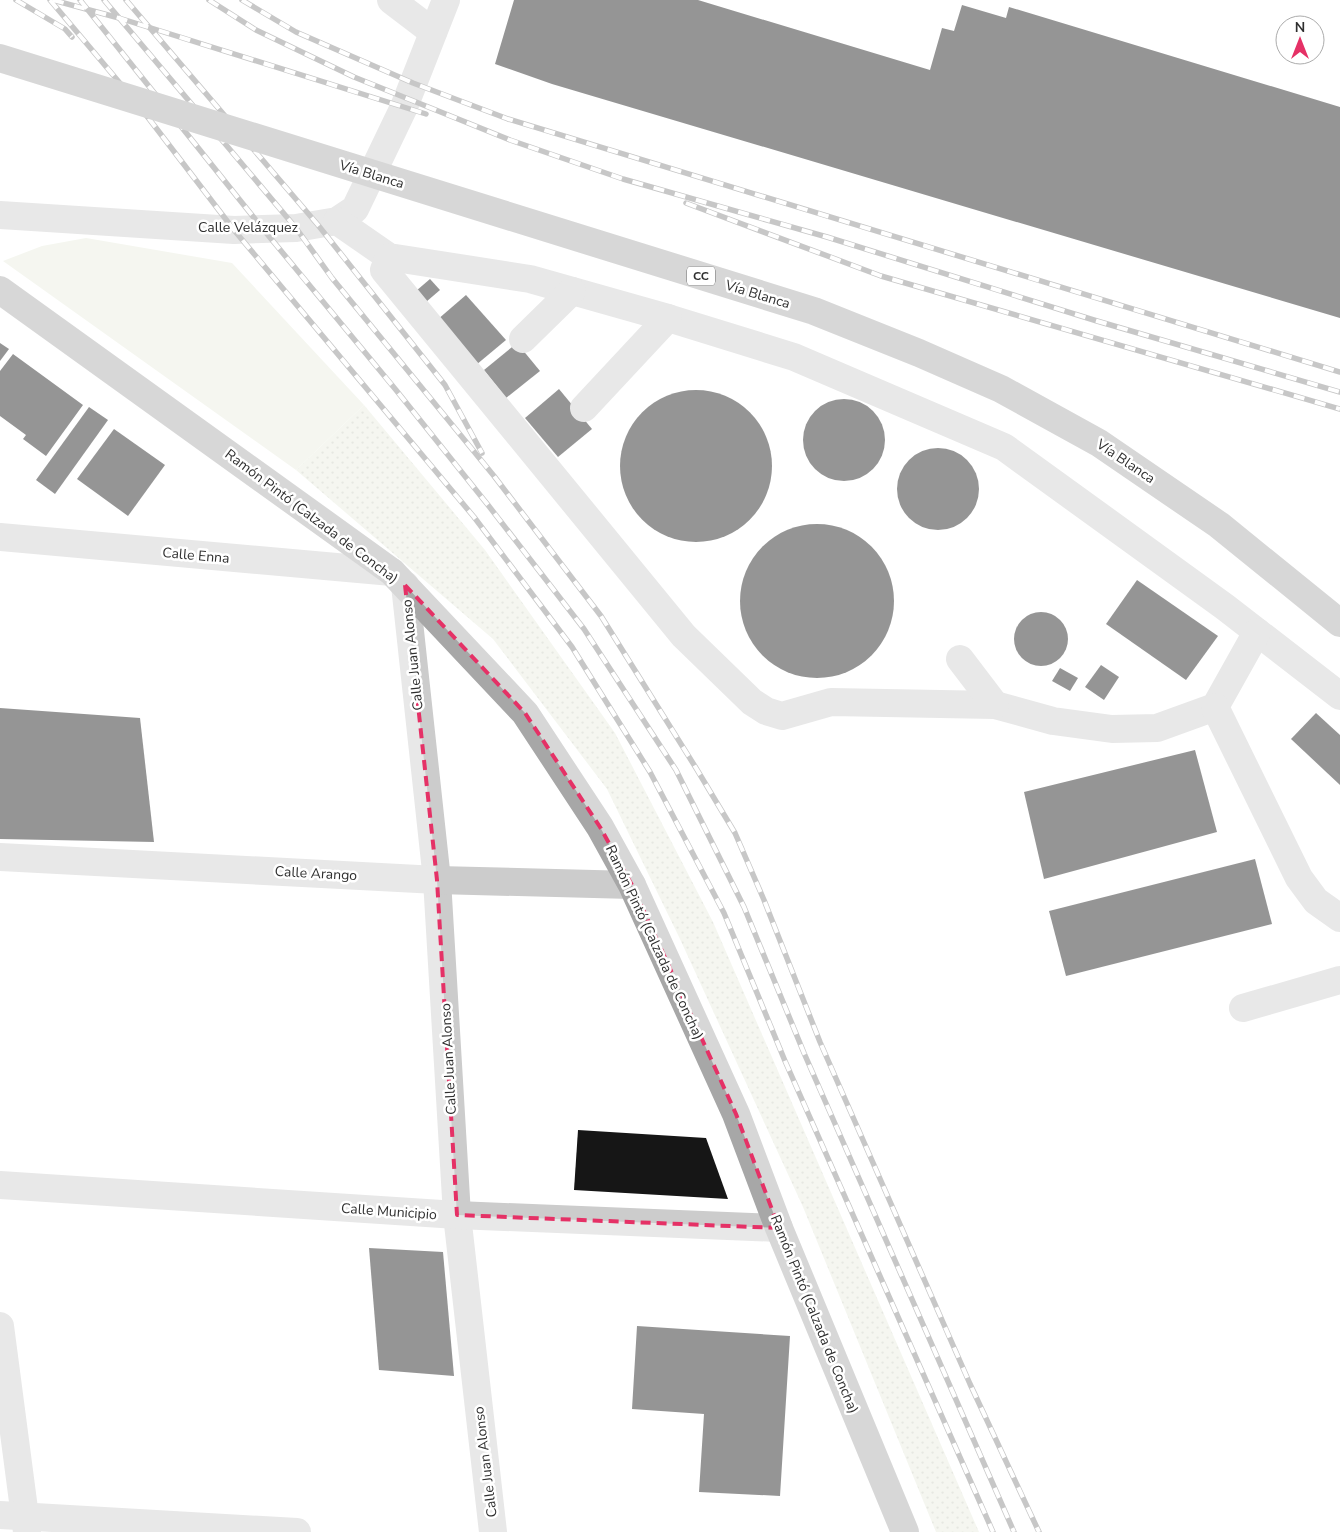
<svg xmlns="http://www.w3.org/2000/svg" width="1340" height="1532" font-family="'Nunito Sans',sans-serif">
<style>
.grass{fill:url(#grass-dots)}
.park{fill:#e8ecdd}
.building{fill:#161616}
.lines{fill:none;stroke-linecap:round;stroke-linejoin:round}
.minor{stroke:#ccc;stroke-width:28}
.major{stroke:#a7a7a7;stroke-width:28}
.rail-casing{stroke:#848484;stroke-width:5.5}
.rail{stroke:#fff;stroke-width:4;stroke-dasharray:11;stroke-linecap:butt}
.major-bridge{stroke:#a7a7a7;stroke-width:28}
.marked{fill:none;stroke:#e53166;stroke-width:4;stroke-dasharray:10 6;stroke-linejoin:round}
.labels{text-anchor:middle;stroke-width:5;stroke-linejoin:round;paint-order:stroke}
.shield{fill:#fff;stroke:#6d6d6d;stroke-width:1}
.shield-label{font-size:12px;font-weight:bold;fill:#2f2f2f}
.street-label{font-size:14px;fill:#2f2f2f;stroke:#fff}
</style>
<defs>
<pattern id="grass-dots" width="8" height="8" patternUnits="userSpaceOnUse" patternTransform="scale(1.25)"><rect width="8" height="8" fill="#e8ecdd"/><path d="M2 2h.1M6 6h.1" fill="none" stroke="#c7cbbe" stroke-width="1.8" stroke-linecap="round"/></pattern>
</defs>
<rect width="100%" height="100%" fill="#fff"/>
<polygon class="grass" points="364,405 485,550 615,733 713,922 979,1532 936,1532 803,1207 680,939 607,789 493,639 296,470"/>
<polygon class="park" points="86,238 232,263 364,405 296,470 3,261 42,246"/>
<g class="building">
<polygon points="514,0 698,0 930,70 942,28 954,31 962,5 1006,18 1009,7 1340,107 1340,318 552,84 495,64"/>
<polygon points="430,279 440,290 426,302 416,291"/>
<polygon points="466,295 506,340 476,365 437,320"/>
<polygon points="0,343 9,349 0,361"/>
<polygon points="517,343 540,371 506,398 484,370"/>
<polygon points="13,354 83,405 46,456 23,439 26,435 0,416 0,371"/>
<polygon points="559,389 592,429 558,457 525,418"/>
<circle cx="696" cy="466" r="76"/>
<circle cx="844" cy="440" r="41"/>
<polygon points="89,407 108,420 55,494 36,480"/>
<polygon points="114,429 165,465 128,516 77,479"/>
<circle cx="938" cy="489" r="41"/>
<circle cx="817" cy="601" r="77"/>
<polygon points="1137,580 1218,636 1186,680 1106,624"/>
<circle cx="1041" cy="639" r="27"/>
<polygon points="1101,665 1119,677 1104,700 1085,687"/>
<polygon points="1060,668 1078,678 1070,691 1052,681"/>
<polygon points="0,708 140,718 154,842 0,839"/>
<polygon points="1316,713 1340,735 1340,785 1291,739"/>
<polygon points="1195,750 1217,832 1044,879 1024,792"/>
<polygon points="1255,859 1272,924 1066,976 1049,911"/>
<polygon points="578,1130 706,1138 728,1199 574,1190"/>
<polygon points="369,1248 443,1252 454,1376 379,1370"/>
<polygon points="637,1326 790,1336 780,1496 699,1492 704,1414 632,1409"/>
</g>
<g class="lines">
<g class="minor">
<polyline points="391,0 433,32"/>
<polyline points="0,215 234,230 296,228 337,221 355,209 404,107 446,0"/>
<polyline points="337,221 389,257 530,279 668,318 794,357 1004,447 1225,607 1340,696"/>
<polyline points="389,257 384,270 684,636 752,702 766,711 782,716 831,702 995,705 1053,721 1112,729 1157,728 1215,707 1257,632"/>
<polyline points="523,339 572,291"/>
<polyline points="584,408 668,318"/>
<polyline points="0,537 392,572"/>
<polyline points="405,585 437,880 457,1215 493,1532"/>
<polyline points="960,659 995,705"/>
<polyline points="1215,707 1299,878 1316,901 1340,918"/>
<polyline points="0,857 437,880 632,885"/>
<polyline points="1243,1008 1340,980"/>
<polyline points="0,1185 457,1215 779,1228"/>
<polyline points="0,1326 27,1532"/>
<polyline points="0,1515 297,1532"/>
</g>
<polyline class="major" points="0,290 392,572 525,713 600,827 632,885 736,1114 779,1228 905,1532"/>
<defs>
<g id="rail">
<polyline points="16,0 65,29 72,37"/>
<polyline points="50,0 140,107 234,230 474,517 572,647 650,772 724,913 785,1061 993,1532"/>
<polyline points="53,0 119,18 426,114"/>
<polyline points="80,0 263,229 396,390 488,505 584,629 676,770 744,907 804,1053 1014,1532"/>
<polyline points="104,0 296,228 332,278 494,476 601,616 696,768 735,833 764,900 820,1042 970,1384 1039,1532"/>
<polyline points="126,0 318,225 445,385 482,453"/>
<polyline points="209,0 256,30 354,77 510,140 623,179 827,237 1097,321 1340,392"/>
<polyline points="242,0 296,32 413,83 508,119 1340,372"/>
<polyline points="686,203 881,276 1340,409"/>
</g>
</defs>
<use href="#rail" class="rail-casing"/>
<use href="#rail" class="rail"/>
<polyline class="major-bridge" points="0,58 814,311 919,353 1001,389 1099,443 1219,525 1340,623"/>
</g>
<path d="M0 0H1340V1532H0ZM405,585L525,713L600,827L632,885L736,1114L779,1228L457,1215L437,880Z" fill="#fff" fill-opacity=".55" fill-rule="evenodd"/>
<path class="marked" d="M405,585L525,713L600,827L632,885L736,1114L779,1228L457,1215L437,880Z"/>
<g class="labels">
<rect class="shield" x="687" y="266.5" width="28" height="19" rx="4"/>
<g class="shield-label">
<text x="701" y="280">CC</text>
</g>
<g class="street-label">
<text transform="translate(372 174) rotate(17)" y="5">Vía Blanca</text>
<text x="248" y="232">Calle Velázquez</text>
<text transform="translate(758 294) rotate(17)" y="5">Vía Blanca</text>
<text transform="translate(1126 461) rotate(34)" y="5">Vía Blanca</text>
<text transform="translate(312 516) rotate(37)" y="5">Ramón Pintó (Calzada de Concha)</text>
<text transform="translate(196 555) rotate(5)" y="5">Calle Enna</text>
<text transform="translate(412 655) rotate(-96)" y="5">Calle Juan Alonso</text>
<text transform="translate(316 873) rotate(3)" y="5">Calle Arango</text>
<text transform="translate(655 942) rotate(65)" y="5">Ramón Pintó (Calzada de Concha)</text>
<text transform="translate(448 1059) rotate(-93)" y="5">Calle Juan Alonso</text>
<text transform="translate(389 1211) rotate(4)" y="5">Calle Municipio</text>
<text transform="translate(815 1314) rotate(68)" y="5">Ramón Pintó (Calzada de Concha)</text>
<text transform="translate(485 1462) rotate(-97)" y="5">Calle Juan Alonso</text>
</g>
</g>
<g transform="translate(1300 40)"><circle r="24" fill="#ffffff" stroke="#acacac"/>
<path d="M0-4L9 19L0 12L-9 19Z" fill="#e53166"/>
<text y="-8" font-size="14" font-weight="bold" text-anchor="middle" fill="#2f2f2f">N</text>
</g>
</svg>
